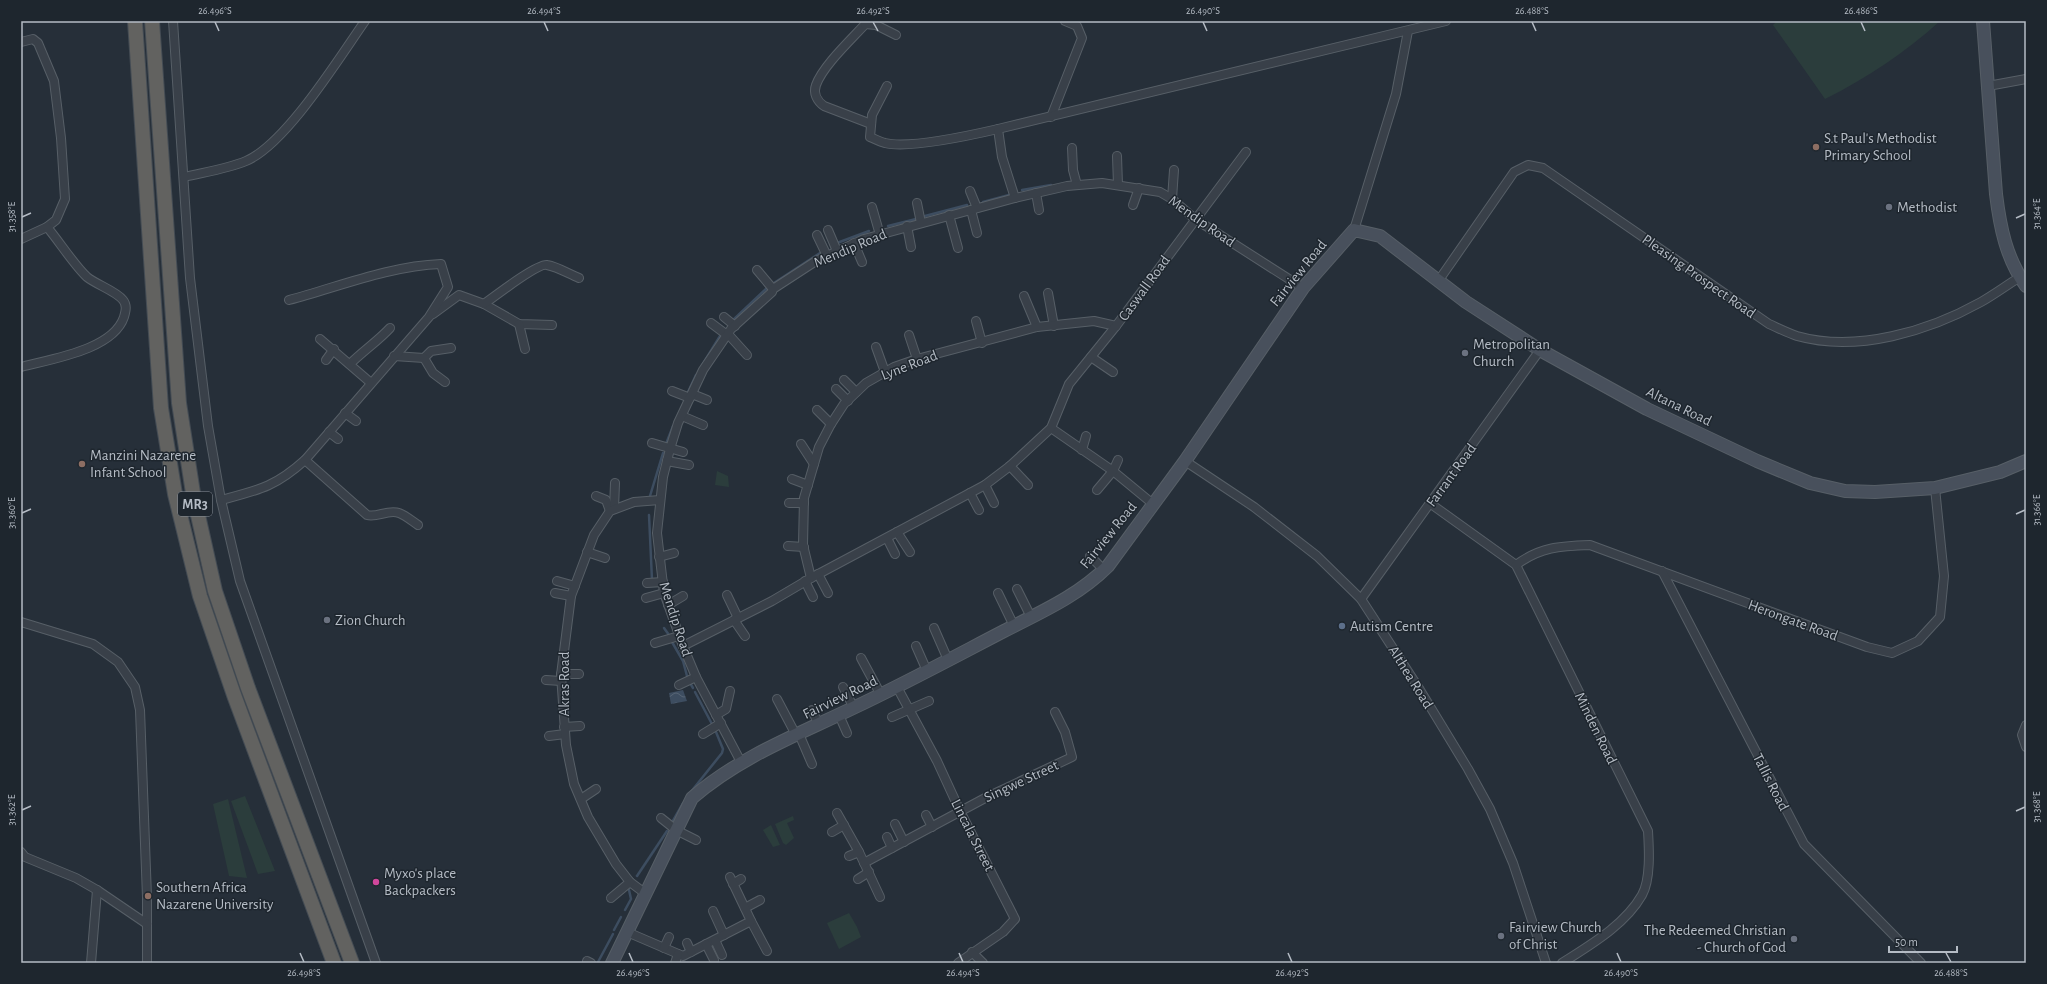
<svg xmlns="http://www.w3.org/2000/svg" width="2047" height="984" font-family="'Alegreya Sans',sans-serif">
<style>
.garden{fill:#2b3d3c}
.water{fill:url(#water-waves)}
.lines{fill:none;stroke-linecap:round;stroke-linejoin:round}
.stream{stroke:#3d4d60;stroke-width:2.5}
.minor-casing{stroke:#575f67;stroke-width:10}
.secondary-casing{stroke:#575f67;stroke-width:14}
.trunk-casing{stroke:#444c54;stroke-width:16}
.minor{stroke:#394049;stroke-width:8}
.secondary{stroke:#48505c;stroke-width:12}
.trunk{stroke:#626260;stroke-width:14}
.ticks{fill:none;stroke:#b5bcc5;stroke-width:1.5}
.education-dot{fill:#8d6e63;stroke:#1e262e;stroke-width:1.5}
.worship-dot{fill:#6b7280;stroke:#1e262e;stroke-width:1.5}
.service-dot{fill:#5c6f8a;stroke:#1e262e;stroke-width:1.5}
.hotel-dot{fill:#d1479c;stroke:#1e262e;stroke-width:1.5}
.labels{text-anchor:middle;stroke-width:3;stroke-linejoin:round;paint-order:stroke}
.shield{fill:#1e262e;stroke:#888f98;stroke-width:1}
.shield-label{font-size:14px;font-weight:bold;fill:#b5bcc5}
.poi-label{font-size:15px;fill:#b5bcc5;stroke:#1e262e;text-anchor:start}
.street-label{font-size:15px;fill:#b5bcc5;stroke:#1e262e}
.neatline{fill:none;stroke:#b5bcc5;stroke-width:1.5}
.ticks-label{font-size:10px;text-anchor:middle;fill:#b5bcc5}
</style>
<defs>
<pattern id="water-waves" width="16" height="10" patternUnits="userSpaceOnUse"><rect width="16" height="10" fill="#3d4d60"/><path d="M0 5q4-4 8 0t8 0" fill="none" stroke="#576575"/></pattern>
</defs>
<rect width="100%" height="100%" fill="#262f39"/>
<g class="garden">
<path d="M1777,21H1940C1906,52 1867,78 1825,99L1773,25Z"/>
<polygon points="717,471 728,476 729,487 715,485"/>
<polygon points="245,796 275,871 258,874 231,801"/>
<polygon points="228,799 247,878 229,876 213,804"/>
<polygon points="793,816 794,820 787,823 794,838 786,845 783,843 775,824"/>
<polygon points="771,825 780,845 773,847 763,830"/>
<polygon points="849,913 857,927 861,937 839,949 827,923"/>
</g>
<polygon class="water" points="683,690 687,701 671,704 669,693"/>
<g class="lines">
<g class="stream">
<polyline points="1022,190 1051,185"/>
<polyline points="983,202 1009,195"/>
<polyline points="925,216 967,205"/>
<polyline points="888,226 916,219"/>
<polyline points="837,243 869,231"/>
<polyline points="774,283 820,253"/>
<polyline points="732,321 768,287"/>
<polyline points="701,367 720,336"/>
<polyline points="688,392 696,375"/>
<polyline points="666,444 673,426"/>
<polyline points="650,496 663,453"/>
<polyline points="649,515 652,580"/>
<polyline points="664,628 669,635"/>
<polyline points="672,642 683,661 687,676"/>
<polyline points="690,683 693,688"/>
<polyline points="695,692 713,726"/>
<polyline points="690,793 722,753 723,749 716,732"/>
<polyline points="671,824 683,803"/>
<polyline points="637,876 667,831"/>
<polyline points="625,910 631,899 629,890"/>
<polyline points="614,930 621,917"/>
<polyline points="598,962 613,934"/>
</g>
<defs>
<g id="minor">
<polyline points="173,21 190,278 208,426 221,500 240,581 376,963"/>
<path d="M868,21C854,37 823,65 816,85C813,93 817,101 824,106L871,124"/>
<polyline points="865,24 876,25 896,35"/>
<polyline points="21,42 33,39 38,43 54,81 61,138 65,199 56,220 47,227 21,239"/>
<path d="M887,86L872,115L870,137C875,139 880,142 885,143C910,149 972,135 998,129"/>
<polyline points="1988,86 2026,79"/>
<polyline points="1051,117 1082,38 1077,26 1065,21"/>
<polyline points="1072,148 1073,170 1077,185"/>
<polyline points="1117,156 1118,185"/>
<path d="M184,177C205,172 227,169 246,161C286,144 339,58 365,21"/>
<polyline points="970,191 977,208"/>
<polyline points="1036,193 1039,210"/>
<polyline points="1015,198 1002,157 998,129 1446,21"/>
<polyline points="1172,199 1174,170"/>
<polyline points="917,203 921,223"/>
<polyline points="1133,205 1139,188"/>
<polyline points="872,207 880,235"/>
<polyline points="971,210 977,233"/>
<polyline points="949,215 958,248"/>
<polyline points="907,226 911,247"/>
<polyline points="828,230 837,251"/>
<polyline points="1354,230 1396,94 1408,31"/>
<polyline points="817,235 827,256"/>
<polyline points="854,243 862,262"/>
<polyline points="757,270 773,289"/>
<path d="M1439,280L1514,172L1528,165L1543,168L1769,324C1778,328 1788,333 1797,336C1857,353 1929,331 1981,302C1995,294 2007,285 2020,277"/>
<polyline points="1048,293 1054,326"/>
<polyline points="1024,296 1037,327"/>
<polyline points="484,304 519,324 552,325"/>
<path d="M433,314L459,295L484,304C495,296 538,263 547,265C558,267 569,274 579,278"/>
<polyline points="724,317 735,326"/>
<polyline points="976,321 982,343"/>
<polyline points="711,323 727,335"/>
<polyline points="519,324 525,349"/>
<polyline points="728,334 747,355"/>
<polyline points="909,335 917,359"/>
<polyline points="320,339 371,383"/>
<polyline points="876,347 885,372"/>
<polyline points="394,356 424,358 431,351 451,348"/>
<polyline points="1091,357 1113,372"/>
<polyline points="424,358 433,373 445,382"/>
<polyline points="326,360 334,349"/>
<path d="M350,364C363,351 378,341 390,328"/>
<path d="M21,367C51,359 113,350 124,317C126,310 127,305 123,300C116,291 97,285 87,277C74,265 59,241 47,227"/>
<polyline points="844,380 856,392"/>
<polyline points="836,389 848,401"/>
<polyline points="672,391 690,398"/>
<polyline points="692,394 707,400"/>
<polyline points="817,410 831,424"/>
<polyline points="345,413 356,421"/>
<polyline points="682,416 703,425"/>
<polyline points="1051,428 1113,471 1153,504"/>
<polyline points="329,432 338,439"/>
<polyline points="652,443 683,452"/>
<polyline points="801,444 814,464"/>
<polyline points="1082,450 1086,436"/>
<path d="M305,460L367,515C377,518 388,509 399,513C405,515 412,521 418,525"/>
<polyline points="667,461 689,465"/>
<polyline points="1185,461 1254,507 1317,556 1361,599 1420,690 1468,769 1490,809 1513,863 1546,963"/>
<polyline points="1010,466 1028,485"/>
<polyline points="792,479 808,485"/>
<polyline points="985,485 994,503"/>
<polyline points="1097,490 1113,471 1118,460"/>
<polyline points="970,493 979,510"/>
<polyline points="596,496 606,500 610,511"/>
<path d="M221,500C259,490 275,487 305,460L429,317L448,287L441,264C389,266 338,287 289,300"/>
<polyline points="789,503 804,503"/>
<path d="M1431,504L1516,565L1648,831C1649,848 1651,879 1642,895C1625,925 1590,945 1562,963"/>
<polyline points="614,509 615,483"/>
<polyline points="897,532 910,552"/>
<polyline points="887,538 895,554"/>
<polyline points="788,546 804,547"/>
<polyline points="587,552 605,558"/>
<polyline points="1090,556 1104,570"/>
<polyline points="659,557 674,553"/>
<path d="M1516,565C1540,547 1560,546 1590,545L1867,647L1892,653L1918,641L1940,617L1944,576L1935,488"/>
<polyline points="1662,571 1804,844 1921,963"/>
<polyline points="818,574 828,593"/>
<polyline points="811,578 803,545 804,498 819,447 831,424 844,404 866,383 894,367 917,359 1037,327 1094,321 1116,326"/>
<polyline points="557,581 575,586"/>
<polyline points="805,581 813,597"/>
<polyline points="647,583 663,582"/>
<polyline points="1017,589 1031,617"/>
<polyline points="555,593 571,596"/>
<polyline points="998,593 1014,626"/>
<polyline points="727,595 738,618"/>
<polyline points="646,598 664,593"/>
<polyline points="1361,599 1540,350"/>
<polyline points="668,605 683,596"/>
<polyline points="734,620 745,636"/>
<polyline points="21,622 93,644 118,662 135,687 140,710 147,897 147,963"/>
<polyline points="934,628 948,660"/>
<polyline points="655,643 679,636"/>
<polyline points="683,646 772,601 811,578 985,485 1010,466 1051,428 1069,384 1116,326 1246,152"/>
<polyline points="916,646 927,671"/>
<polyline points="861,658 881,695"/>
<polyline points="561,674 579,674"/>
<polyline points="546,680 561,681"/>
<polyline points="679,685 696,677"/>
<polyline points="843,687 854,708"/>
<polyline points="897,687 937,761 960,811 1015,919 1003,932 958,963"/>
<polyline points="777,699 796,735"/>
<polyline points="812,710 819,725"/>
<polyline points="716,715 726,709 730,691"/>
<polyline points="839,715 847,733"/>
<polyline points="892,717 929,701"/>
<polyline points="2026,725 2022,735 2026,747"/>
<polyline points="564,727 580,726"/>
<polyline points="703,734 721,723"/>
<polyline points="799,734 812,764"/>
<polyline points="549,736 565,734"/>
<polyline points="741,762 696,677 683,646 664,593 657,533 663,477 670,449 678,423 703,370 731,329 772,292 773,289 816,261 864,239 1015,198 1067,186 1102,183 1160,192 1172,199 1195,219 1303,288"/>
<polyline points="581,799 596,789"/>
<polyline points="837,813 859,852 880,897"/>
<polyline points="926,815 932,827"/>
<polyline points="661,818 676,830 696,840"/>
<polyline points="895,824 904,842"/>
<polyline points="832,832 844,825"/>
<polyline points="887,837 892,848"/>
<polyline points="21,852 25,857 76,878 97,890 147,924"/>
<polyline points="849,856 859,852"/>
<polyline points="864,863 987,797 1072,757 1065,732 1055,712"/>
<polyline points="858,879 869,872"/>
<polyline points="733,884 741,879"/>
<polyline points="646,894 630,882 616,864 588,817 574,784 566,745 561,675 571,596 594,535 610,511 634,502 660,500"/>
<polyline points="611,898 630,882"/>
<polyline points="745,908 760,900"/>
<polyline points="713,911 724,935"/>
<polyline points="751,921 767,951"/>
<polyline points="627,932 683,956 751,921 730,877"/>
<polyline points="715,940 722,955"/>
<polyline points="687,943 691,952"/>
<polyline points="706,944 714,960"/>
<polyline points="664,948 669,937"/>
<polyline points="972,952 983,963"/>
<polyline points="587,961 591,963"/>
<polyline points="91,963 97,890"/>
<polyline points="675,963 678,954"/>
</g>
<g id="secondary">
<path d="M1983,21L1996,194C2000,227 2006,258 2026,286"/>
<path d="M612,963L692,798C739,757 797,735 853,708C904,684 954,657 1004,631C1041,612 1078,596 1108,566L1185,461L1303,288L1354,230L1380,236L1466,302L1540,350L1647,409L1757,461L1810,483L1845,491L1875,492L1935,488L2000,472L2026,461"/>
</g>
<g id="trunk">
<polyline points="135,21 161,408 175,494 200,596 234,695 334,963"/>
<polyline points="152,21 179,403 193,493 215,591 248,688 352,963"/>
</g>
</defs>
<use href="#minor" class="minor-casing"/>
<use href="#secondary" class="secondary-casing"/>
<use href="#trunk" class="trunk-casing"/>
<use href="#minor" class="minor"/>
<use href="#secondary" class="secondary"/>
<use href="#trunk" class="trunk"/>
</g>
<path class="ticks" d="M215,22L219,31M544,22L548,31M873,22L878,31M1203,22L1207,31M1532,22L1536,31M1861,22L1865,31M22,217L31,213M2016,218L2025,214M22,513L31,509M2016,514L2025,510M22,810L31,806M2016,811L2025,807M300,953L304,962M629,953L633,962M959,953L963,962M1288,953L1292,962M1617,953L1621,962M1946,953L1951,962"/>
<g class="education-dot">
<circle cx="1816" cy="147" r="4"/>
<circle cx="82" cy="464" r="4"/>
<circle cx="148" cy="896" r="4"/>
</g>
<g class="worship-dot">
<circle cx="1889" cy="207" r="4"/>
<circle cx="1465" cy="353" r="4"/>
<circle cx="327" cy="620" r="4"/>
<circle cx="1501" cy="936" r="4"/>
<circle cx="1794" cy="939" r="4"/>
</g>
<circle class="service-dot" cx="1342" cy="626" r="4"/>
<circle class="hotel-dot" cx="376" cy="882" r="4"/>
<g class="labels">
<rect class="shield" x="178" y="492" width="34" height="24" rx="3"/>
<g class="shield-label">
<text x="195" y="509">MR3</text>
</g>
<g class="poi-label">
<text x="1824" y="143">S.t Paul's Methodist<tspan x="1824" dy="17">Primary School</tspan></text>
<text x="1897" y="212">Methodist</text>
<text x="1473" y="349">Metropolitan<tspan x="1473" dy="17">Church</tspan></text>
<text x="90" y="460">Manzini Nazarene<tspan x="90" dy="17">Infant School</tspan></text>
<text x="335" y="625">Zion Church</text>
<text x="1350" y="631">Autism Centre</text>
<text x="384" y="878">Myxo's place<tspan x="384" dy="17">Backpackers</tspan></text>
<text x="156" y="892">Southern Africa<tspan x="156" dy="17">Nazarene University</tspan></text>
<text x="1509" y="932">Fairview Church<tspan x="1509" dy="17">of Christ</tspan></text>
<text x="1786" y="935" text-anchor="end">The Redeemed Christian<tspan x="1786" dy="17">- Church of God</tspan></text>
</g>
<g class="street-label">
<text transform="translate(1202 221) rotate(35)" y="5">Mendip Road</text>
<text transform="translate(850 248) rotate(-23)" y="5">Mendip Road</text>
<text transform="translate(1298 273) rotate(-51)" y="5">Fairview Road</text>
<text transform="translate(1699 276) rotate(35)" y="5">Pleasing Prospect Road</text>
<text transform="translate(1144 288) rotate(-54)" y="5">Caswall Road</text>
<text transform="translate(909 365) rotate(-21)" y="5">Lyne Road</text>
<text transform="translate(1679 406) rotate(26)" y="5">Altana Road</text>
<text transform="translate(1451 475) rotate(-54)" y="5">Farrant Road</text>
<text transform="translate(1108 535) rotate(-51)" y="5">Fairview Road</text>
<text transform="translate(676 619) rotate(72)" y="5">Mendip Road</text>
<text transform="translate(1793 620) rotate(20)" y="5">Herongate Road</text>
<text transform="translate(1411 677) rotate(58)" y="5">Althea Road</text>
<text transform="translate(564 684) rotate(-90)" y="5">Akras Road</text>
<text transform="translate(840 697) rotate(-26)" y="5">Fairview Road</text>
<text transform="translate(1596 728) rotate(64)" y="5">Minden Road</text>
<text transform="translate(1021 781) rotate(-25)" y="5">Singwe Street</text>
<text transform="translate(1771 782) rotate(63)" y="5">Tallis Road</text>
<text transform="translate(973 835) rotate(63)" y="5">Lincala Street</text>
</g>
</g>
<rect width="2047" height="984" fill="none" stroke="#1e262e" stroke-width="44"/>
<path d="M1889 946v6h68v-6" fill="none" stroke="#b5bcc5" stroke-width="2"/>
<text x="1895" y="946" font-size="12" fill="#b5bcc5" stroke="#1e262e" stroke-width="3" paint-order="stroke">50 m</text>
<rect x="22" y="22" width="2003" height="940" class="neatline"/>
<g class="ticks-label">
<text x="215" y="14">26.496°S</text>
<text x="544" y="14">26.494°S</text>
<text x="873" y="14">26.492°S</text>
<text x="1203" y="14">26.490°S</text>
<text x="1532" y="14">26.488°S</text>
<text x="1861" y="14">26.486°S</text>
<text transform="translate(2036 214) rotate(-90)" y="4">31.364°E</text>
<text transform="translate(11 217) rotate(-90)" y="4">31.358°E</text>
<text transform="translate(2036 510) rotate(-90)" y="4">31.366°E</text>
<text transform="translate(11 513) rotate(-90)" y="4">31.360°E</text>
<text transform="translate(2036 807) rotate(-90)" y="4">31.368°E</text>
<text transform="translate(11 810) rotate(-90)" y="4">31.362°E</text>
<text x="304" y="976">26.498°S</text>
<text x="633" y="976">26.496°S</text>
<text x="963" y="976">26.494°S</text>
<text x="1292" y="976">26.492°S</text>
<text x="1621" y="976">26.490°S</text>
<text x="1951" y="976">26.488°S</text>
</g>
</svg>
